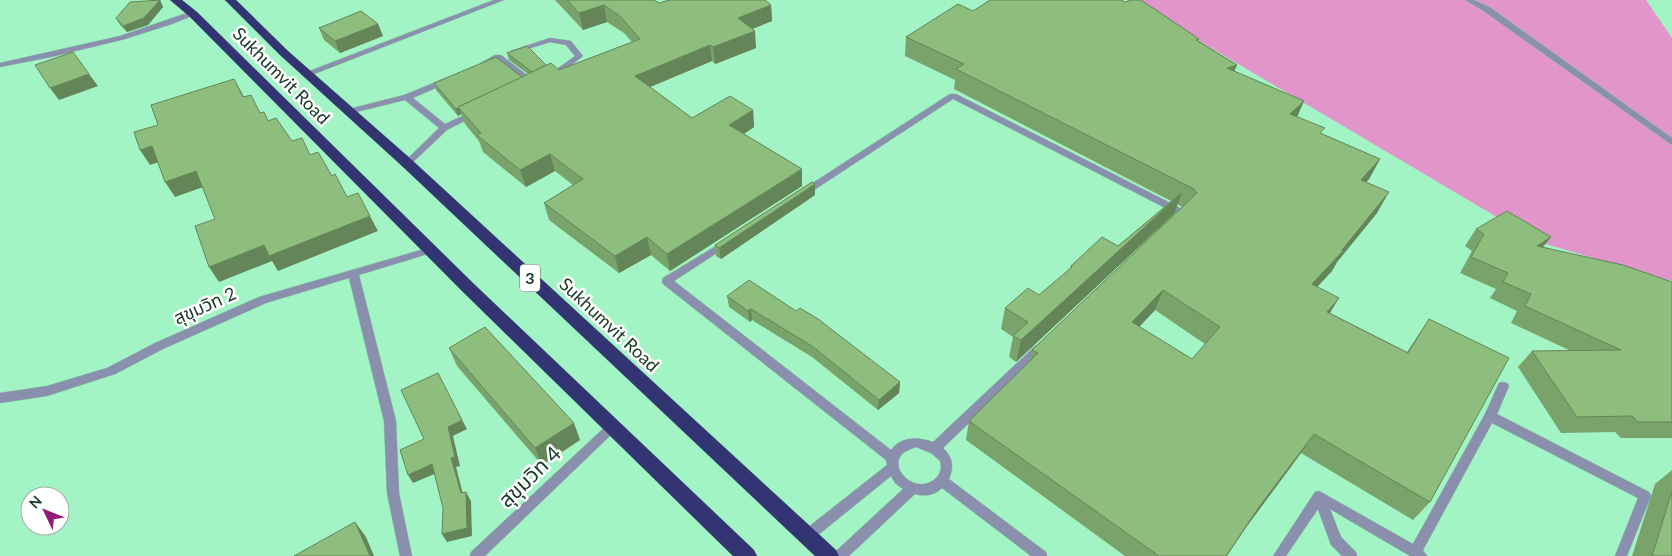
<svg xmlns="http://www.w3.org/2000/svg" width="1672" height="556" font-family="Lato,'Noto Sans Thai',sans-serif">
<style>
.green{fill:#e195cb}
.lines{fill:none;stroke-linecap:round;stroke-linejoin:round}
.lane-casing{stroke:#87cea4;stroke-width:1}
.street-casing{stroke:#87cea4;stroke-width:1}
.highway-casing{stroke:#87cea4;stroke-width:1}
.lane{fill:#8a8fae;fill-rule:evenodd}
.street{fill:#8a8fae;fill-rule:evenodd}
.highway{fill:#323572;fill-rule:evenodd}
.wall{fill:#7aa36c;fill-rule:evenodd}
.shaded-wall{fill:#638558}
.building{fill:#8ebe7e;stroke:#638558;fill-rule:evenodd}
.labels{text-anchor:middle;stroke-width:5;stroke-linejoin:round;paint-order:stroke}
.shield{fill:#fff;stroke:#5d7467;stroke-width:1}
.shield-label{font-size:16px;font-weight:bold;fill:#173826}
.street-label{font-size:18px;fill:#173826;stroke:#fff}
.near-street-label{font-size:21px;fill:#173826;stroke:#fff}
</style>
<rect width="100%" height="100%" fill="#a3f4c4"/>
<polygon class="green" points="1130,0 1646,0 1672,38 1672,281 1539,242"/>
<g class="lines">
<defs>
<g id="lane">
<polygon points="1465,0 1474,0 1491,8 1672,138 1672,145 1485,12"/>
<polygon points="190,12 197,14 172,24 125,39 51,57 0,67 0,63 120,36"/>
<polygon points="550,38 571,41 583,56 557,76 551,76 550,74 575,56 566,45 550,42 515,53 511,51"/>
<polygon points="495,55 501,55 536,82 536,86 530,86 497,60 485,65 481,63"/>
<polygon points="446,78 449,78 449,82 413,98 445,124 471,112 477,112 478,114 447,130 410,165 407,166 403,163 439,128 405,100 348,114 344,112 345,110 404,95"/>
<polygon points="950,94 956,94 1186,211 1188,213 1180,221 1174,221 1172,219 1177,214 953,99 808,194 802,194 800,192 802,190"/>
<path d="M726,240L731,243L729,245L674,281L891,450C902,436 918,437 933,442L1035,346H1043L1044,349L1043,352L943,448C953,457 954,467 949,479L1046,552L1047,556H1031L942,488C935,495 925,497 915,494L849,556H834L835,552L903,489L895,483L891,476L812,540L807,542L802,540L801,536L802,532L887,465L886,460L663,284L662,281L663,278ZM916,447L931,453L940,461C942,468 941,474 935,479C917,495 888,470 902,454C905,451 911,449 916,447Z"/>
<polygon points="1503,382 1507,383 1509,386 1497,414 1649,492 1651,496 1627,556 1615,556 1638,498 1492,423 1423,550 1427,556 1410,556 1330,509 1341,537 1356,552 1357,556 1342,556 1331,545 1318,509 1286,556 1273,556 1315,492 1319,491 1413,544 1485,414 1499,383"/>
</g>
<g id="street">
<polygon points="494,0 504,0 309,76 303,76 302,74"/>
<polygon points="428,248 433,251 431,253 359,275 396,421 399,493 412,556 400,556 387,493 384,421 349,278 266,303 163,349 115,374 47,396 0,403 0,393 47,386 107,368 155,343 259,297"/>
<polygon points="611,423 615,425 617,428 615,431 485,556 470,556 471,552 607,425"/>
</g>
<g id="highway">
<polygon points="170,0 182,0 197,12 473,283 754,550 757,556 733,556 462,291 189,16"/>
<polygon points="225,0 236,0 288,51 412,160 836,550 839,556 815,556 402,166 280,55"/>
</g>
</defs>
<use href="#lane" class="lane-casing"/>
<use href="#street" class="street-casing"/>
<use href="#highway" class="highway-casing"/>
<use href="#lane" class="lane"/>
<use href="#street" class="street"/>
<use href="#highway" class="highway"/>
</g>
<g class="wall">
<polygon points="160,0 163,7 148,25 127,32 120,25 116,18"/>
<polygon points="555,0 654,0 659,3 771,5 772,21 752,29 756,48 715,64 712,61 650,87 692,118 753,110 754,127 744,134 802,169 802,186 670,271 651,255 619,273 549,220 544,203 573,185 555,171 526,187 483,152 479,141 465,124 461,114 458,116 436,90 434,83 522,77 528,74 509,60 507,53 546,65 559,70 632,42 624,33 607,22 583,30"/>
<path d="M1125,2L1199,41L1237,65L1234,71L1304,101L1297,117L1322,134L1380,159L1369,179L1366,182L1377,213L1337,262L1332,271L1317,287L1330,313L1407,352L1429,319L1430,502L1413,520L1301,453L1247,526L1227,556H1125L966,440L969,421L1029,362L1032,350L1182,207L1177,204L1174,214L1016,362L1009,357L1013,337L1001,329L1005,308L1039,295L1070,269L1071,266L1118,246L1171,201L954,89L955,80L905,56L906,37L973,11ZM1155,310L1205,344L1192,359L1139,327Z"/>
<polygon points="378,24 383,36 340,53 324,40 319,28"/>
<polygon points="815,195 721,259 716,256 715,245"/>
<polygon points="1476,229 1551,237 1543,247 1672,282 1672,438 1621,438 1615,432 1561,433 1518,367 1532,351 1571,351 1511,323 1517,311 1490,298 1496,289 1460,273 1472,251 1465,246"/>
<polygon points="727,296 900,382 899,393 878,410 812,357 752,320 750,322 729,307"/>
<polygon points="449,348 580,440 542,465 457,366"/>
<polygon points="1672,470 1672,556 1632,556 1655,484"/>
</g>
<g class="shaded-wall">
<polygon points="160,0 163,7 148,25 127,32 123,26"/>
<polygon points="604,5 607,22 583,30 579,13"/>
<polygon points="771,5 772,21 740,34 738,18"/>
<polygon points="378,24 383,36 340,53 335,41"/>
<polygon points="755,31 756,48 715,64 713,47"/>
<polygon points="710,45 712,61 638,92 635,76"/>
<polygon points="1237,65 1229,84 1227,68"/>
<polygon points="89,74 98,86 59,100 50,88"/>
<polygon points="234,79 242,93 251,112 243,97"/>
<polygon points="1304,101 1295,121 1290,114"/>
<polygon points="459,108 461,114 458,116 456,109"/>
<polygon points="753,110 754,127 731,142 729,125"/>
<polygon points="152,146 162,161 150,165 140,150"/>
<polygon points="550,154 555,171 526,187 520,170"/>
<polygon points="1380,159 1369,179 1350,200 1361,180"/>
<polygon points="802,169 802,186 670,271 667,254"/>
<polygon points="196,171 206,186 175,197 165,182"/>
<polygon points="815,184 815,195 721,259 719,248"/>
<polygon points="1389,192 1377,213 1337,262 1332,271 1301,304 1312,284"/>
<polygon points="1182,193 1174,214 1016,362 1021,340"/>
<polygon points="370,216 378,231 278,271 272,261 219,282 209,267 264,245"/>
<polygon points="647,237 651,255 619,273 615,256"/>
<polygon points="1551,237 1538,253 1537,246"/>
<polygon points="1163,290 1155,310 1125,342 1132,322"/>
<polygon points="1339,298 1327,318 1327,312"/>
<polygon points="751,309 752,320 750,322 748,311"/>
<polygon points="900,382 899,393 878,410 879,400"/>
<polygon points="462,420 467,429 453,436 460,466 456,467 465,502 461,493 451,458 448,427"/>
<polygon points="574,423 580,440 542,465 535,448"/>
<polygon points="1314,434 1301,453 1247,526 1226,556 1259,507"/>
<polygon points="432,464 437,473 413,483 408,475"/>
<polygon points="466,492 471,501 472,536 447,542 442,534"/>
<polygon points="355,522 366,537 374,556 370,556"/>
</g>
<g class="building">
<polygon points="160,0 144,18 123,26 116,18 130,2"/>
<polygon points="567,0 654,0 659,3 669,0 765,0 771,5 738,18 755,31 713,47 710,45 635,76 692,118 730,96 753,110 729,125 802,169 667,254 647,237 615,256 544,203 583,179 550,154 520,170 477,135 481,133 458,107 551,63 559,70 640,39 621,17 604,5 579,13"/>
<path d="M990,0H1121L1125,2L1131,0H1141L1199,39L1196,40L1237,65L1227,68L1304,101L1290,114L1325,128L1320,133L1380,159L1361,180L1389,192L1342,250L1343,251L1312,284L1339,298L1327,312L1408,353L1429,319L1509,358L1430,502L1314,434L1259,507L1226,556H1159L969,421L1038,353L1032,350L1197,193L1194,189L956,69L964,64L906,37L958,4L973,11ZM1163,290L1220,327L1192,359L1132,322Z"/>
<polygon points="361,11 378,24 335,41 319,28"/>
<polygon points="527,46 546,65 532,72 507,53"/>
<polygon points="73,52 89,74 50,88 35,65"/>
<polygon points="496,57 522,77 458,107 459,108 456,109 434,83"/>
<polygon points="234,79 243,97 251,95 260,113 264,112 268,121 276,118 292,141 302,138 310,155 318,152 332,176 335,174 347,197 358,193 370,216 269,256 264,245 209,267 195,226 215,219 196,171 165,182 152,146 140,150 134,132 158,125 151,105"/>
<polygon points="812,182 815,184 719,248 715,245"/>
<polygon points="1182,193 1021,340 1013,336 1028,322 1005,308 1028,288 1039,295 1072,267 1071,266 1102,237 1118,246"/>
<polygon points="1507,211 1551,237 1537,246 1623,265 1672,282 1672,422 1638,422 1632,416 1577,417 1532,351 1621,350 1525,306 1531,294 1503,282 1508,273 1471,257 1484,234 1476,229"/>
<polygon points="749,280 796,311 800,308 818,319 900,382 879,400 812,346 751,309 748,311 727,296"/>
<polygon points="485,327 574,423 535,448 449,348"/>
<polygon points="438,373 462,420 448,427 455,457 451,458 461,493 466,492 467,528 442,534 443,508 432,464 408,475 400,450 424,439 401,390"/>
<polygon points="1672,491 1672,556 1652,556"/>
<polygon points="355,522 370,556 294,556"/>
</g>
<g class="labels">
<rect class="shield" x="520" y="264.5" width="20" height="27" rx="4"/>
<g class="shield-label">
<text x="530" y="284">3</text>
</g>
<g class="street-label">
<text transform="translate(281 76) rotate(45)" y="6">Sukhumvit Road</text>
<text transform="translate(205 306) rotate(-24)" y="6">สุขุมวิท 2</text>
<text transform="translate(609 325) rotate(43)" y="6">Sukhumvit Road</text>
</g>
<g class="near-street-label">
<text transform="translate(530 477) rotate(-44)" y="7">สุขุมวิท 4</text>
</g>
</g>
<g transform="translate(45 511) rotate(313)"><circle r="24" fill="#ffffff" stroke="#a2afa8"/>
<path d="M0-4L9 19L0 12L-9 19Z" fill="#911b7a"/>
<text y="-8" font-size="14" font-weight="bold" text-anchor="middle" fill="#173826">N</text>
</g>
</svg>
